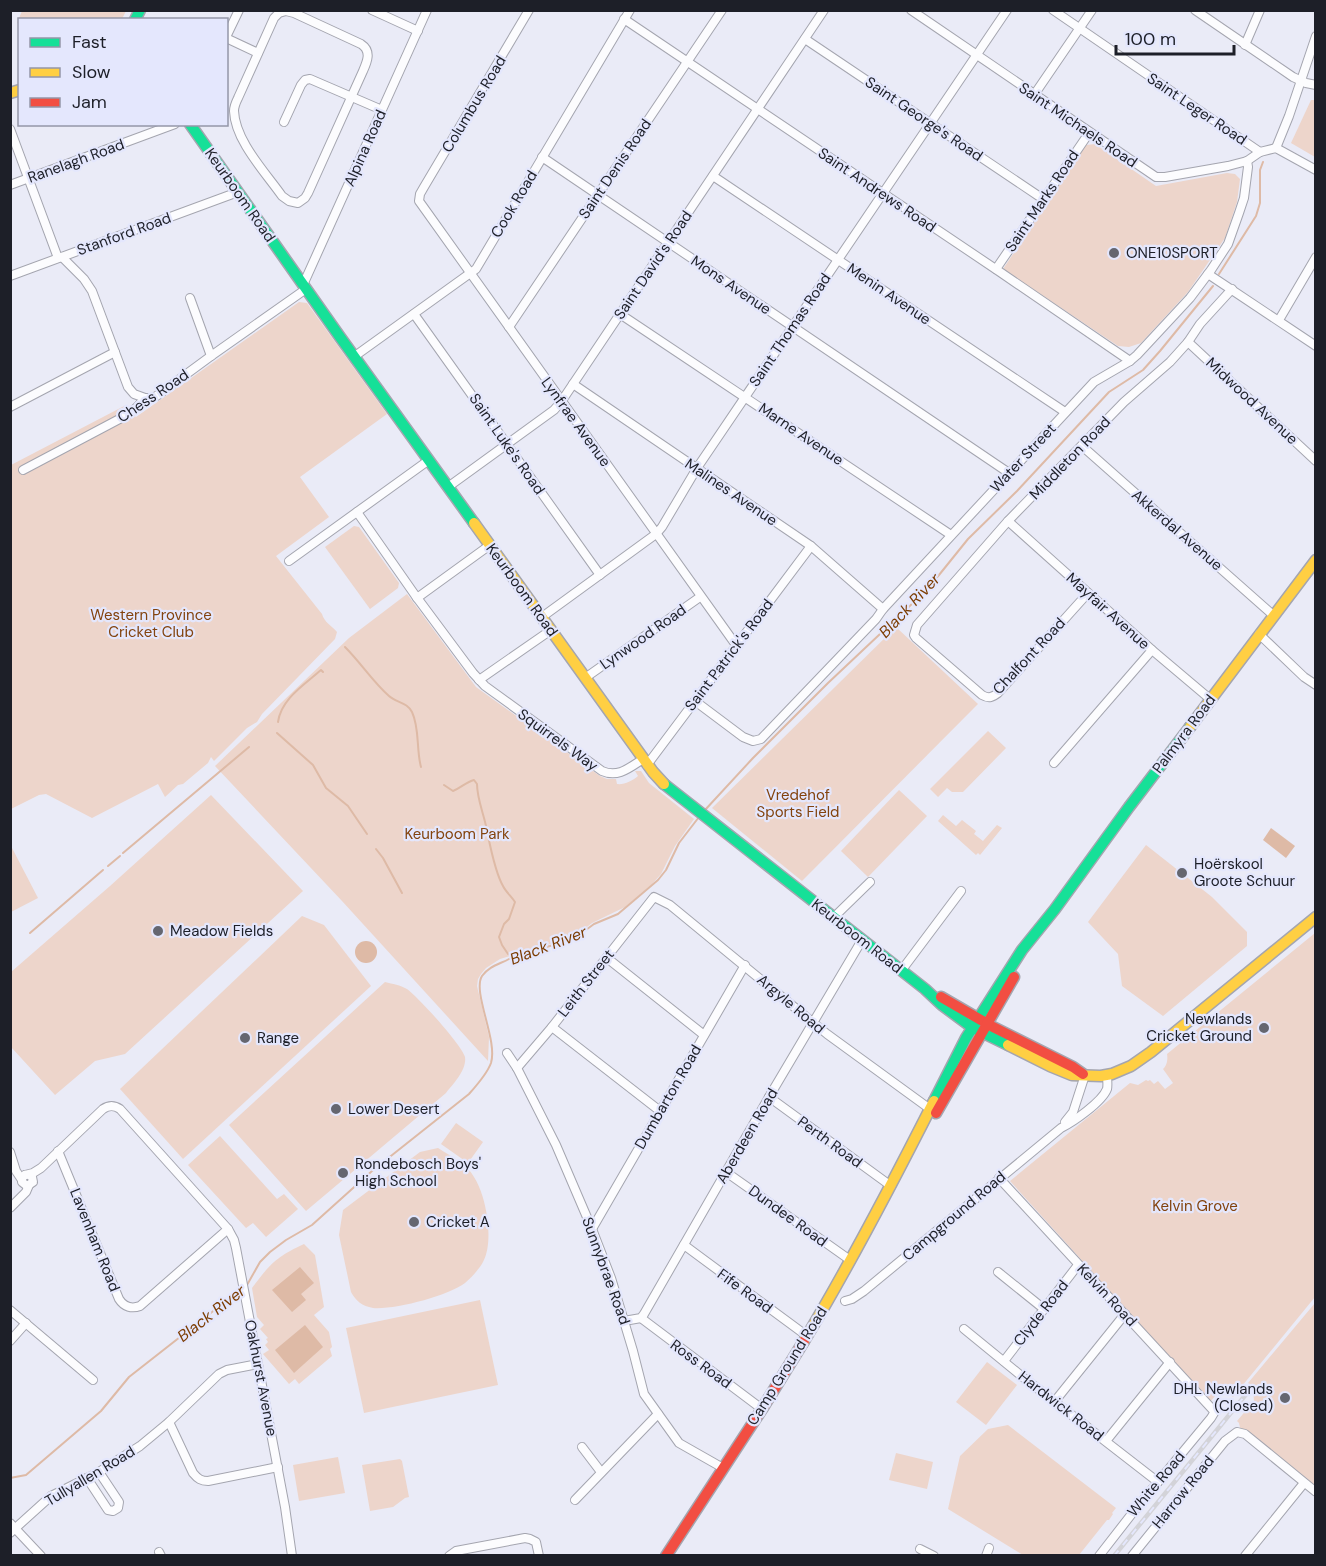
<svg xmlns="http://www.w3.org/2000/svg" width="1326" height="1566" font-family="'DM Sans',sans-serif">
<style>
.green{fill:#edd5cb}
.water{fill:#debaa6}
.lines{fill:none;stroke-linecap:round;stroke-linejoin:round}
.stream{stroke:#debaa6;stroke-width:2}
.street-casing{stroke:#a4a5af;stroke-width:10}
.fast-casing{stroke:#a4a5af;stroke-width:13}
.slow-casing{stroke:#a4a5af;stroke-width:13}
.jam-casing{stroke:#a4a5af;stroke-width:13}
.street{stroke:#fcfcfe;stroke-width:8}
.fast{stroke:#16e098;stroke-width:10}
.slow{stroke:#ffcf43;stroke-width:10}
.jam{stroke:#f24e42;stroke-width:10}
.rail-casing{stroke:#d3d3d8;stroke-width:4.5}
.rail{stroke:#e4e7fd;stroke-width:2;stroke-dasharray:7;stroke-linecap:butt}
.poi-dot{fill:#656670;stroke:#e4e7fd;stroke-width:2}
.labels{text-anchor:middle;stroke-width:4.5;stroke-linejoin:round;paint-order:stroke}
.street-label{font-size:15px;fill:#1d1f28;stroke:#e4e7fd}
.poi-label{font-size:15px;fill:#1d1f28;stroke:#e4e7fd;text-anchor:start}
.park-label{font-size:15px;fill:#83430e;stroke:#e4e7fd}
.water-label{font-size:16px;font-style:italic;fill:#7c3d03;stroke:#e4e7fd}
</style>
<rect width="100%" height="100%" fill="#eaebf7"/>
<g class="green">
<polygon points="22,11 22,10 126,11 122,19 20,20 19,24 17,23"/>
<polygon points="1311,100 1315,100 1315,157 1291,143"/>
<polygon points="1095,144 1156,186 1227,173 1235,174 1240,179 1237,202 1225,238 1188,292 1141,343 1129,347 1118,346 1003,269 1086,145"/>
<path d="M299,302L307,303L387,414L300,477L329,517L276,556L322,614C324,622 332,626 337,632L335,639L262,714L257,722L247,728L214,761L211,757L208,763L183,784L178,785L165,797L158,784L92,818L46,794L39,795L11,809V465L126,405L131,413L136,417Z"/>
<polygon points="354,526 359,527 399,583 398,588 370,609 325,547"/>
<path d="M407,594L476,687L600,776L607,779H616L617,784C624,785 632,781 638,776L635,771H641L649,783L694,819L675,846L661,874L652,884L625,907L592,923L574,937L500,959L486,968L481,974L478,979L477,986L489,1037L488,1061L342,901L215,766L349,638Z"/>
<polygon points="896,627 978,704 802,881 712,808"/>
<polygon points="988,731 1006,748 963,792 952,792 947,788 938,797 930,789"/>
<polygon points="899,790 927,816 868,877 841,851"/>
<polygon points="211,795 303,891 125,1054 95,1061 55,1095 11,1047 11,972 110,886"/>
<polygon points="943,815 956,826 962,820 976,831 974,834 983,841 997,825 1002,828 980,855 978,853 976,855 938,821"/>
<polygon points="1146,845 1212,897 1247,932 1247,946 1163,1016 1122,986 1118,954 1088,922"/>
<polygon points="11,846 38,898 11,912 10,912"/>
<polygon points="302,916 324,925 371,986 183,1159 120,1089"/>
<path d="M1315,933V1297L1233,1397L1222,1388L1210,1402L1010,1181L1130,1083L1138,1085L1146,1080L1148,1081L1150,1080L1154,1084L1158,1081L1165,1089L1173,1083L1163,1069C1167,1066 1168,1059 1167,1054Z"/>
<path d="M385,982C393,984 400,985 407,989C418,997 462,1045 465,1057C467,1070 453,1084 446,1093L306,1211L229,1125Z"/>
<polygon points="456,1123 483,1142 468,1163 441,1144"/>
<polygon points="220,1136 277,1199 284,1194 298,1209 266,1237 253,1223 246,1228 188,1165"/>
<path d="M438,1148C450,1156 467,1164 474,1177C481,1188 485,1203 487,1216C489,1230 490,1249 483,1262C480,1268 471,1278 465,1283C448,1296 394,1310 373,1308C362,1306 356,1301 351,1292L339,1235L343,1210L420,1152Z"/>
<path d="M304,1244L315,1255L324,1307L314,1315L329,1332L332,1347L330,1349L332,1356L299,1384L295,1379L289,1384L263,1354L269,1350L265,1345L268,1342L266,1339L268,1338L260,1329L264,1325L257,1317L252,1288C270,1264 276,1257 304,1244Z"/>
<polygon points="480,1300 498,1385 364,1413 346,1328"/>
<polygon points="1315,1303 1315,1492 1241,1432 1239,1423 1237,1421 1254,1401 1253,1388 1248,1383"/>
<polygon points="987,1362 1017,1385 986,1425 956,1402"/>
<polygon points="1008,1425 1116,1508 1112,1513 1113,1514 1109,1520 1107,1520 1079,1555 1023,1555 948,1509 960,1456 988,1429"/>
<polygon points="896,1453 933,1462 927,1489 889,1480"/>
<polygon points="338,1457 345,1493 299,1501 293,1465"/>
<polygon points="400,1459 402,1461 409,1497 405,1498 393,1507 370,1511 362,1465"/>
</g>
<g class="water">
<polygon points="1271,828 1295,846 1286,858 1263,840"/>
<circle cx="366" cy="952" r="11"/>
<polygon points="300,1267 314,1283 301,1294 306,1300 292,1312 272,1290"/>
<polygon points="305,1325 323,1347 294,1373 275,1350"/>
</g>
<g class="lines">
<g class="stream">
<polyline points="1219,274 1256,216 1260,203 1260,170 1263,162"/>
<path d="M345,647C361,663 373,682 389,696C397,703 407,702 412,712C420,729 416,749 421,767"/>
<path d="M278,722C281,699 304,685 321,670L323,672"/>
<polyline points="277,733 313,765 326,788 348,806 367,834"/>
<path d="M444,785L453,791C461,788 466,782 474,780L477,784C477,798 483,812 486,826C490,844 494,870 503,886C506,892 511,896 515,902L509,919L504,924L499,937L502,945L508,954"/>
<polyline points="705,810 753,758 828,683 915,601 939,575 968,539 1017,491 1109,392 1143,370 1160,351 1213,286"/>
<polyline points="376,849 383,858 402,893"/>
<polyline points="123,853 249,747"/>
<polyline points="108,866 120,856"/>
<polyline points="30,933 103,870"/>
<path d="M247,1285L260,1262L270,1252L286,1240L312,1225L372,1171L469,1094C477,1085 487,1074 491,1063C498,1040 472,992 482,976C489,966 500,964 509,959L575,938L594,924L618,914L658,880L666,870L679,843L699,817"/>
<polyline points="10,1478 26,1475 101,1411 129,1377 240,1290"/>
</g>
<defs>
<g id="street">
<polyline points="372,10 418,31"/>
<polyline points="529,10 424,187 420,194 419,201 736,645"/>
<polyline points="911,10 1156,177 1165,177 1228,166 1247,161 1260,152 1276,148 1316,170"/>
<polyline points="1053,10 1260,152"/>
<polyline points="1195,10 1293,77 1306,83 1316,85"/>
<path d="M286,11L294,13L361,44C372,51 367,62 363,71L308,193L305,198L298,203L289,201L282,196C266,173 235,141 234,111C234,107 236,102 238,98L274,18L279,13Z"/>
<polyline points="624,19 1000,272 1130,361"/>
<polyline points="226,37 239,10"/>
<polyline points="226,38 258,53"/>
<polyline points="805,39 1043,199"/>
<polyline points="1245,45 1260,10"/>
<polyline points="1034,95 1092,10"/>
<polyline points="284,122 301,85 305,80 310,79 382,110"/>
<polyline points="10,129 58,258"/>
<polyline points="1276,148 1289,116 1316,36"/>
<polyline points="542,157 1009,473"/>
<polyline points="713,176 1065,412"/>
<polyline points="10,185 175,124"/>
<polyline points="62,257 84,279 92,291 128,387 134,394 145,398"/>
<polyline points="996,269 1089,133"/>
<polyline points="1208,274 1316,346"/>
<polyline points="10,276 238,192"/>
<polyline points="303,285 427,10"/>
<polyline points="190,298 211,356"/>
<polyline points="414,314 600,575"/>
<polyline points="620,314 951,535"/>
<polyline points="1279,320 1316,257"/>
<polyline points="509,327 722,10"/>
<polyline points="1188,342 1316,461"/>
<polyline points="355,356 476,269 630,10"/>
<polyline points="573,384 811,546 883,609"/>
<polyline points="10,407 115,352"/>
<polyline points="1082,446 1273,615"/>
<polyline points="23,470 127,415 136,408 145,398 153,398 158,395 211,356 306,289"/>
<polyline points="448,487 554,410 561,402 824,10"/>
<path d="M357,512L415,595L473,673L485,686L602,771C618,778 629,768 643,759"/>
<polyline points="1008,521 1152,650 1210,699"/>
<polyline points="289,561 429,460"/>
<path d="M1088,593L998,693C993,697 989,699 982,695L916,638L914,635L917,625L1008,521L1124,402L1170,362L1188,342L1200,324L1232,289"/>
<polyline points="417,598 490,545"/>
<polyline points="542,617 656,534 662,527 697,468 1007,10"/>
<polyline points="1259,634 1304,677 1316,685"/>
<polyline points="585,678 700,597"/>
<polyline points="479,680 551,630"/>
<polyline points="695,701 743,737 753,741 761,739 876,619 883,609 1094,382 1130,361 1137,355 1190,298 1211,270 1228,244 1239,213 1244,198 1248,167 1247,161"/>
<polyline points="1054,763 1152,650"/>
<polyline points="647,765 811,546"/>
<polyline points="833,918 870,882"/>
<polyline points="607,958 704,1035"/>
<polyline points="901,971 961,891"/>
<polyline points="552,1027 660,1111"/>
<polyline points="507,1053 517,1068 556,1145 592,1229 611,1278 633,1351 644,1394 679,1443 723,1468"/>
<polyline points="517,1068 552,1027 654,897 670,905 827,1034 930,1109"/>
<polyline points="769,1097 891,1186"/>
<polyline points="1065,1122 1073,1112 1085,1075"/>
<path d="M58,1151L119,1299C124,1307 132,1309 140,1306L228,1229"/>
<polyline points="10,1152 16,1171 22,1180"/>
<polyline points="726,1172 850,1260"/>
<path d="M25,1175L33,1173L41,1168L103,1109C109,1105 114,1105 120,1109L228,1229L234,1240L236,1248L285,1507L292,1556"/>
<polyline points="25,1175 22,1178 22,1182 27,1186 33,1182 32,1177 29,1175"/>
<polyline points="999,1178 1213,1410 1214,1413 1211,1418 1134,1511 1099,1556"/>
<polyline points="10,1208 26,1192 29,1185"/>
<polyline points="592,1229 745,965"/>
<polyline points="684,1245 807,1336"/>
<polyline points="998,1272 1044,1309"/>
<path d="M845,1301L852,1299L864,1291L1061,1128C1073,1122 1102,1102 1107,1089C1108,1085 1107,1080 1107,1075"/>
<polyline points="10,1310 93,1380"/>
<polyline points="641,1318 762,1409"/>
<polyline points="624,1321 641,1318 644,1314 769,1097 862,940"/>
<polyline points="964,1329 1024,1378 1158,1482"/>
<polyline points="10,1341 26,1323"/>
<polyline points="1004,1361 1078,1265"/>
<polyline points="1055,1401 1125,1314"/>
<path d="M169,1422L193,1473C198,1479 201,1481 208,1481L278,1467"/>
<polyline points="1106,1441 1170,1362"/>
<polyline points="582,1447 601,1472"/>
<polyline points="87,1478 108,1510 113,1511 118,1508 119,1502 99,1472"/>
<polyline points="575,1500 658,1414"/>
<polyline points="10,1523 41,1556"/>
<polyline points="10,1533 51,1496 99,1472 140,1446 169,1422 219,1374 227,1370 258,1364"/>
<polyline points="920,1549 934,1556"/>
<polyline points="159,1552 161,1556"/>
<polyline points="449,1556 456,1551 525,1538 530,1539 536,1542 539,1556"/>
<polyline points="986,1556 989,1548"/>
<polyline points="1132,1556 1225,1441 1237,1432 1245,1434 1316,1492"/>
<polyline points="1245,1556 1304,1483"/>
</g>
<g id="fast">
<polyline points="135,20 140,10"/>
<polyline points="190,124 340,337 474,523"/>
<polyline points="664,784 925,989 942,1005 973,1028 1008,1045"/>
<polyline points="934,1101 966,1038 1022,950 1055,909 1129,807 1190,727"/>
</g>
<g id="slow">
<polyline points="10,93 20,90"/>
<polyline points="474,523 653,772 664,784"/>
<polyline points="1190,727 1316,560"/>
<polyline points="1008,1045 1050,1066 1072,1075 1101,1076 1112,1074 1131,1066 1151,1052 1316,917"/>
<path d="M804,1341C851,1263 893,1182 934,1101"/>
</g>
<g id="jam">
<polyline points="941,997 993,1027 1073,1067 1083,1074"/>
<polyline points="936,1113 1014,977"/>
<polyline points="666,1556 762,1409 804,1341"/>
</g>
</defs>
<use href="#street" class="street-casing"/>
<use href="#fast" class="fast-casing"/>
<use href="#slow" class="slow-casing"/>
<use href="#jam" class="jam-casing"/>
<use href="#street" class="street"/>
<use href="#fast" class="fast"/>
<use href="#slow" class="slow"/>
<use href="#jam" class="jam"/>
<defs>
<polyline id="rail" points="1114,1556 1252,1387"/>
</defs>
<use href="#rail" class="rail-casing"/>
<use href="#rail" class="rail"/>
</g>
<g class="poi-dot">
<circle cx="1114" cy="253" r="6"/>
<circle cx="1182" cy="873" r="6"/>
<circle cx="158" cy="931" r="6"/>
<circle cx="1264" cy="1028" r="6"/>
<circle cx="245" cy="1038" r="6"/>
<circle cx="336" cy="1109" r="6"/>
<circle cx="343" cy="1173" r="6"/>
<circle cx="414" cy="1222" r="6"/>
<circle cx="1285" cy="1398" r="6"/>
</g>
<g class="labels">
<g class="street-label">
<text transform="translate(474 104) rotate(-59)" y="5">Columbus Road</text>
<text transform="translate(1197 109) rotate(34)" y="5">Saint Leger Road</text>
<text transform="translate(924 119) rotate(34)" y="5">Saint George's Road</text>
<text transform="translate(1078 125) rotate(34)" y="5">Saint Michaels Road</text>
<text transform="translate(365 148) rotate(-66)" y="5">Alpina Road</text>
<text transform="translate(76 161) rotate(-20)" y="5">Ranelagh Road</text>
<text transform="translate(615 169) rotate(-56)" y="5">Saint Denis Road</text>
<text transform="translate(877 190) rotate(34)" y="5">Saint Andrews Road</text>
<text transform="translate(240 195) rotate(55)" y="5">Keurboom Road</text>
<text transform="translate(1042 201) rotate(-56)" y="5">Saint Marks Road</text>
<text transform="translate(514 204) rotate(-59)" y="5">Cook Road</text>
<text transform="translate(124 234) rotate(-20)" y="5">Stanford Road</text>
<text transform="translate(653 265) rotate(-56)" y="5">Saint David's Road</text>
<text transform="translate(731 285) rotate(34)" y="5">Mons Avenue</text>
<text transform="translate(889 294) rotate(34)" y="5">Menin Avenue</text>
<text transform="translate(790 330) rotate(-56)" y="5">Saint Thomas Road</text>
<text transform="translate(153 396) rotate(-34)" y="5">Chess Road</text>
<text transform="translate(1252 401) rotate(43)" y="5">Midwood Avenue</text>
<text transform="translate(576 422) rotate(54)" y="5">Lynfrae Avenue</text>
<text transform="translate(801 434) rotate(34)" y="5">Marne Avenue</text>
<text transform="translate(507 444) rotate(55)" y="5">Saint Luke's Road</text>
<text transform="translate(1023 458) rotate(-47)" y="5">Water Street</text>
<text transform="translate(1070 458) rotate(-46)" y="5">Middleton Road</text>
<text transform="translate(731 492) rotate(34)" y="5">Malines Avenue</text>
<text transform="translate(1177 530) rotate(41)" y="5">Akkerdal Avenue</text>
<text transform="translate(522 590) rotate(54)" y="5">Keurboom Road</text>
<text transform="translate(1108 611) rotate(42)" y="5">Mayfair Avenue</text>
<text transform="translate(643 637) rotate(-35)" y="5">Lynwood Road</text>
<text transform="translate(729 655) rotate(-53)" y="5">Saint Patrick's Road</text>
<text transform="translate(1029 656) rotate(-47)" y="5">Chalfont Road</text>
<text transform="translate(1184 734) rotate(-53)" y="5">Palmyra Road</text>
<text transform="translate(558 740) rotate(36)" y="5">Squirrels Way</text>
<text transform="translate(857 936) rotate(38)" y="5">Keurboom Road</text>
<text transform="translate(586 983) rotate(-52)" y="5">Leith Street</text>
<text transform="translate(791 1004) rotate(40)" y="5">Argyle Road</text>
<text transform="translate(668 1097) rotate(-60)" y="5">Dumbarton Road</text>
<text transform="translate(747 1136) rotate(-60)" y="5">Aberdeen Road</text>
<text transform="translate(830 1142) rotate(36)" y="5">Perth Road</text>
<text transform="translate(788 1216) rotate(36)" y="5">Dundee Road</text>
<text transform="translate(954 1216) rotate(-40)" y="5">Campground Road</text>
<text transform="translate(95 1240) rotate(68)" y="5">Lavenham Road</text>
<text transform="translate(606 1271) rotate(70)" y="5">Sunnybrae Road</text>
<text transform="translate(745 1291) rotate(36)" y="5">Fife Road</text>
<text transform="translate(1107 1295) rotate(47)" y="5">Kelvin Road</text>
<text transform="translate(1041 1313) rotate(-52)" y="5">Clyde Road</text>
<text transform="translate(701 1364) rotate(36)" y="5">Ross Road</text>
<text transform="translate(787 1366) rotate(-58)" y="5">Camp Ground Road</text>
<text transform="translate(261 1378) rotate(79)" y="5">Oakhurst Avenue</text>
<text transform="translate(1061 1406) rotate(38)" y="5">Hardwick Road</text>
<text transform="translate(90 1476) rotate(-31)" y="5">Tullyallen Road</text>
<text transform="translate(1156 1484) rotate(-50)" y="5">White Road</text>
<text transform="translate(1183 1492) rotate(-51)" y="5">Harrow Road</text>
</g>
<g class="poi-label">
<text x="1126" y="258">ONE10SPORT</text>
<text x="1194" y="869">Hoërskool<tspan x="1194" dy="17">Groote Schuur</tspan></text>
<text x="170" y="936">Meadow Fields</text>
<text x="1252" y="1024" text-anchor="end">Newlands<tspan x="1252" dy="17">Cricket Ground</tspan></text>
<text x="257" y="1043">Range</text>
<text x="348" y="1114">Lower Desert</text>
<text x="355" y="1169">Rondebosch Boys'<tspan x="355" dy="17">High School</tspan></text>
<text x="426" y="1227">Cricket A</text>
<text x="1273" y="1394" text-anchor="end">DHL Newlands<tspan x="1273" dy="17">(Closed)</tspan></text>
</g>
<g class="park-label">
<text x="151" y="620">Western Province<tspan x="151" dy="17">Cricket Club</tspan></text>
<text x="798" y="800">Vredehof<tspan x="798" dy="17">Sports Field</tspan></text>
<text x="457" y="839">Keurboom Park</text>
<text x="1195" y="1211">Kelvin Grove</text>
</g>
<g class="water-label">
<text transform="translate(909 605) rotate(-47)" y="6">Black River</text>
<text transform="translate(548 945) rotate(-21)" y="6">Black River</text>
<text transform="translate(211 1313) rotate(-38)" y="6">Black River</text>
</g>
</g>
<rect width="1326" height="1566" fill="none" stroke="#1d1f28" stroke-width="24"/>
<rect x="18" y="18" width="210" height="108" fill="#e4e7fd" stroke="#9497a8" stroke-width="1.5"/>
<rect x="30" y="38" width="30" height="9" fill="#16e098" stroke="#9497a8" stroke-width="1.5"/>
<text x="72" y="48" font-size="18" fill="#1d1f28">Fast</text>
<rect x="30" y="68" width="30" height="9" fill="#ffcf43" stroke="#9497a8" stroke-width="1.5"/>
<text x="72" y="78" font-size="18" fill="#1d1f28">Slow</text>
<rect x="30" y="98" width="30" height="9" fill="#f24e42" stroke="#9497a8" stroke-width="1.5"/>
<text x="72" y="108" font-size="18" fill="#1d1f28">Jam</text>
<path d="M1116 45v9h118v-9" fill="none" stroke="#1d1f28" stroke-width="3"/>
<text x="1125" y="45" font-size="18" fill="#1d1f28" stroke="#e4e7fd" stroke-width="4.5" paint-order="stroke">100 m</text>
</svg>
